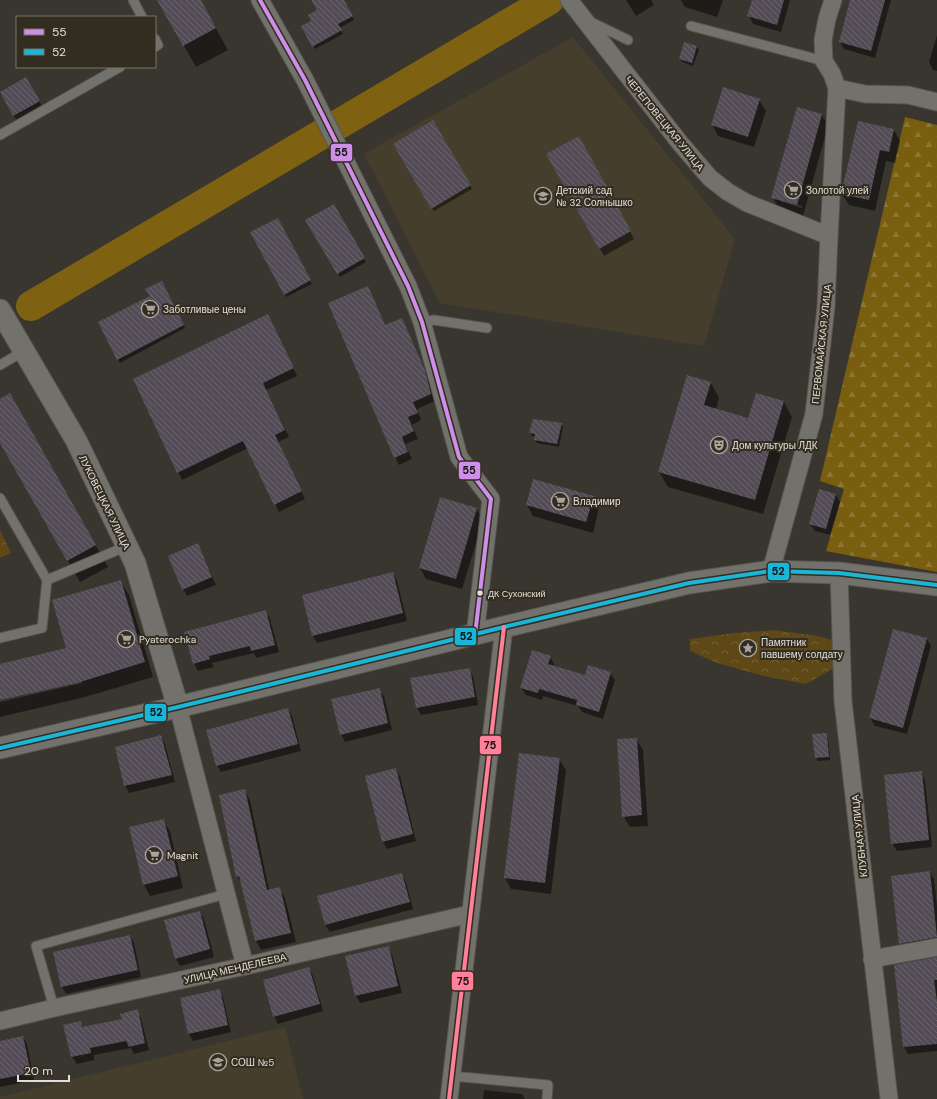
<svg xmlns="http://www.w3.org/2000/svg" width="937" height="1099" font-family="'DM Sans',sans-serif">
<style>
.built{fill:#463e2d}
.forest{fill:url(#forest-firs)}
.park{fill:url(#park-crowns)}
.shadow{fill:#0007;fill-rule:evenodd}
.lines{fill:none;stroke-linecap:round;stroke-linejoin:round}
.river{stroke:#7f6112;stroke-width:30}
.building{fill:url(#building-back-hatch)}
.service-casing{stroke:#56544e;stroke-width:11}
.minor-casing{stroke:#56544e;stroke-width:19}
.tertiary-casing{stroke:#56544e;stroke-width:23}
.service{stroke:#73716b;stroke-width:9}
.minor{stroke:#73716b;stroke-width:17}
.tertiary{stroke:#73716b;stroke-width:21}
.bus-1-casing{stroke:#332d21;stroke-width:7}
.bus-2-casing{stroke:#332d21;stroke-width:7}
.bus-3-casing{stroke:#332d21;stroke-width:7}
.bus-1{stroke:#ce8fe9;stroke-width:4}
.bus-2{stroke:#1ab6d8;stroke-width:4}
.bus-3{stroke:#ff8098;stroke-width:4}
.bus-dot{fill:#e2dfd7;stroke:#332d21;stroke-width:1.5}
.labels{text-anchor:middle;stroke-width:4;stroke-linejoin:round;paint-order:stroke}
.bus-label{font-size:9px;fill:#e2dfd7;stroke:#332d21;text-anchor:start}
.street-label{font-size:10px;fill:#e2dfd7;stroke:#332d21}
.poi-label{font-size:10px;fill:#e2dfd7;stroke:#332d21;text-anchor:start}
.line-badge{stroke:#332d21;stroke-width:1.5}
.pale-badge-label{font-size:11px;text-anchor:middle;font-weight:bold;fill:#111}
</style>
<defs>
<pattern id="forest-firs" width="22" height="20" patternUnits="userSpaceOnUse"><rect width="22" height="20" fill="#7a5e10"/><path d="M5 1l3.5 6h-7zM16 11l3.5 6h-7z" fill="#8d7532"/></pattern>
<pattern id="park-crowns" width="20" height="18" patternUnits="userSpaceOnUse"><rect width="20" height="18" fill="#5d4816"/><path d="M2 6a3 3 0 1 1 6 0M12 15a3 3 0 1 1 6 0" fill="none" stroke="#746237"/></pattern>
<pattern id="building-back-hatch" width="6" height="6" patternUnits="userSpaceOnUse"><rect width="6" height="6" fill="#534c56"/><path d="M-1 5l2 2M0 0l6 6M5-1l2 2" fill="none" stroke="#6b656e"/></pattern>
</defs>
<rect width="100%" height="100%" fill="#39362f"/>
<g class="built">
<polygon points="573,37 735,239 704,346 440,303 364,154"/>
<polygon points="285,1027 303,1099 0,1099 0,1097"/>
</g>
<polygon class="forest" points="905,117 937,125 937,572 826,551 844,489 820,481"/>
<g class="park">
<polygon points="0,530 11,553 0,558"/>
<polygon points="774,630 818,636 836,641 836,663 832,669 806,684 764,676 717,663 690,651 690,639 734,633"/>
</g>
<g class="shadow">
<polygon points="158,0 200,0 228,50 196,67"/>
<polygon points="318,0 343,0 354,20 339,28 343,34 315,49 303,27 312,21 318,10"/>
<polygon points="626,0 651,0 654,5 636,16"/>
<polygon points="681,0 723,0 717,17 685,7"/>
<polygon points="753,0 790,0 781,32 753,24 749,16"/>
<polygon points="851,0 891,0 875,58 844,49 840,42"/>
<polygon points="937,35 937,71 933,70 929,62"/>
<polygon points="697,47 699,50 693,66 682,62 680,59"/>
<polygon points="26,78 43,108 18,123 1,93"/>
<polygon points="759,100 766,111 754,147 718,136 712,124"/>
<path d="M797,108L822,115L828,126L803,216L779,209L773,198ZM780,199L802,206V208L780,201Z"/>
<polygon points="432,121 472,189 434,211 394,144"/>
<polygon points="894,130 900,141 895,163 886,161 875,211 849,205 842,194"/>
<polygon points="579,137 634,239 604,256 548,154"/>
<polygon points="333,205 366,262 340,277 307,220"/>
<polygon points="278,219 312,284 286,297 252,233"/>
<polygon points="164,285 185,328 120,363 118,360 151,297"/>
<polygon points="402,319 429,379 435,401 417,409 421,420 412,425 418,439 405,444 412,459 399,465 395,457 385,326"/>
<polygon points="272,323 297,376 266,390 289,437 278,442 305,499 279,512 248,448 182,480 134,380"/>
<polygon points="711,383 719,398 716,410 749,420 784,402 792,417 763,514 668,487 659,472"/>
<polygon points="10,395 108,567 80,582 0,441 0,400"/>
<polygon points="561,424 563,427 559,447 537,443 535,440 536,437 532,436 530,433"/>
<polygon points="534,481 593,497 599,508 593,533 533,516 527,505"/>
<polygon points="836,495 840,502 830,535 815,531 810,524"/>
<polygon points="476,508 483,520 462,589 426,579 420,568"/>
<polygon points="198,544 216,585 187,596 183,589"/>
<polygon points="393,574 397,581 407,621 317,643 313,636 303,596"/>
<polygon points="120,581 129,595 153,677 85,697 0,717 0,702 82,683 81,681 0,700 0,665 68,649"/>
<polygon points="266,611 270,619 279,652 256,658 254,653 212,663 214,667 198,671 194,664 185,632"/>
<polygon points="927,639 931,646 907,734 875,726 870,718"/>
<polygon points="550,657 554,664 553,666 586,676 610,673 615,680 603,719 582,712 578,706 543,696 542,700 526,695 521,688"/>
<polygon points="469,669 473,676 478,705 421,715 417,708"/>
<polygon points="379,689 384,696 392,730 345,742 341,734"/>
<polygon points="288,709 292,716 301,751 221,772 217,765"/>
<polygon points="826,734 828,737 830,760 818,761 816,758"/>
<polygon points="161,737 165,744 175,782 129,793 125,785"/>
<polygon points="636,739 643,750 648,826 630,827 623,816"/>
<polygon points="559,759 566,770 551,894 511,889 505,878"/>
<polygon points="396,769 400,776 416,841 387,849 383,842"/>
<polygon points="921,772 925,780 932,847 897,851 892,843"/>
<polygon points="244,790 250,800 269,890 279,888 285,898 296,942 261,950 256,941 242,884 237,876"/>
<polygon points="163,820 170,831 183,888 150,896 144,885"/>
<polygon points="930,872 934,879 937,906 937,945 904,951 900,944"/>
<polygon points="402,874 406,882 413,909 330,932 325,925"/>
<polygon points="200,912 204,919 214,957 180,966 176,959"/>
<polygon points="130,936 134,943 141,977 66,994 62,987"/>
<polygon points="388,947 392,954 402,993 360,1003 356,996 347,957"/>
<polygon points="937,958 937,1051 908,1054 904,1047 895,966"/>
<polygon points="309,968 313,976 323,1011 278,1024 274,1016"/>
<polygon points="219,990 223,997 231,1032 193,1041 189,1034 181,999"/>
<polygon points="137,1011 141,1018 149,1050 134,1054 131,1048 94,1055 94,1060 77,1064 72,1057 65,1025 80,1022 83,1028 123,1019"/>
<polygon points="23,1037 27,1044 34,1080 0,1087 0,1042"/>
<polygon points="484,1090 522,1094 525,1099 483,1099"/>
</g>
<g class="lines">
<polyline class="river" points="31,306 549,0"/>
</g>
<g class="building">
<polygon points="157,0 201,0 216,28 183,46"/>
<polygon points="311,0 344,0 353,16 338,24 342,30 312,47 301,26 311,21 308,15 317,10"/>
<polygon points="752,0 784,0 777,25 747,16"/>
<polygon points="850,0 885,0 871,51 839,42"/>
<polygon points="684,42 697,46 692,63 679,59"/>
<polygon points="26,77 40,101 13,116 0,92"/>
<polygon points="723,87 760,99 748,137 711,125"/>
<polygon points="797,107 822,114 797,205 771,198"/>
<polygon points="433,120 471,185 431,209 393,144"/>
<polygon points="858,121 894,129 889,152 880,150 869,200 841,194"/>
<polygon points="579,136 631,231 599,249 546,154"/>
<polygon points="334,204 365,258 337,274 305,220"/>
<polygon points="278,218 311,280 284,295 250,232"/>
<polygon points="162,281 184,325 117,360 98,322 150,296 145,289"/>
<polygon points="368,286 385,325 402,318 425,370 431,394 413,402 418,413 408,417 414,431 402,437 408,452 394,458 328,303"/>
<polygon points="268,314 294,368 263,383 285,430 275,435 302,491 274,505 243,441 177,473 133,379"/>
<polygon points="687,375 711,382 704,405 748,418 756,393 784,401 755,500 658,472"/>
<polygon points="10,393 96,545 67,561 0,443 0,399"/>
<polygon points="533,419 562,423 557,444 534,440 535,434 529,433"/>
<polygon points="533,479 594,496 586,522 526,505"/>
<polygon points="819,489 836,494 826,529 809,524"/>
<polygon points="440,497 477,508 456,579 419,568"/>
<polygon points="198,543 212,577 182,590 168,556"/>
<polygon points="393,572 403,613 312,636 302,595"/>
<polygon points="121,580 145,662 77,683 0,700 0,664 66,648 52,600"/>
<polygon points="266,610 275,645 251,651 250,646 209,656 210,659 193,664 184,632"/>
<polygon points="893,629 927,638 903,728 869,718"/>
<polygon points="532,650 551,656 548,664 585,675 588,665 611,672 599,712 576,705 577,700 539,689 538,693 520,688"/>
<polygon points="470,668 475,697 416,708 410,678"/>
<polygon points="380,688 388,723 340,735 331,699"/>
<polygon points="288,708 298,744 216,766 206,730"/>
<polygon points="827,733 829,757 815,758 812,734"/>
<polygon points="161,735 172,775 124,786 115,747"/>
<polygon points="637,738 642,815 622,817 617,739"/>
<polygon points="519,753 560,758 545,883 504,878"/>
<polygon points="396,768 413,834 382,842 365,776"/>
<polygon points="922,771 929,840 891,844 884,775"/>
<polygon points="245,789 267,890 280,887 291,933 255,941 239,876 236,877 219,795"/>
<polygon points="164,819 178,876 143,885 129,827"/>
<polygon points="930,871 937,937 899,944 891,876"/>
<polygon points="402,873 410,902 325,925 317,896"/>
<polygon points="200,911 210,949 175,959 164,920"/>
<polygon points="130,935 138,970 61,987 53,952"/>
<polygon points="389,946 398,986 355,996 345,956"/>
<polygon points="937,957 937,980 934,980 937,1001 937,1044 903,1047 894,965"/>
<polygon points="309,967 320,1004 273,1017 263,980"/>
<polygon points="220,989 228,1025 188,1034 180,998"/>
<polygon points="138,1009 145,1043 129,1047 126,1041 90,1048 91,1053 71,1057 63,1025 81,1021 82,1027 122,1019 120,1014"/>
<polygon points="23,1036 31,1073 0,1079 0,1041"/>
</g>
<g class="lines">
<defs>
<g id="service">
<polyline points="133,0 142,17"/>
<polyline points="591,22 628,40"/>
<polyline points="691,26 824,61"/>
<polyline points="155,39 158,45 155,47"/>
<polyline points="0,135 120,67"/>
<polyline points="422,322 434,320 487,328"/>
<polyline points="0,365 24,351"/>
<polyline points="0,498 47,580 127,546"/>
<polyline points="0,638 42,628 47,580"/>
<polyline points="54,1008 36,946 226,894"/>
<polyline points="452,1076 548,1085 547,1099"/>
</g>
<g id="minor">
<polyline points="260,0 305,80 408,286 422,322 459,457 491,499 475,635"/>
<polyline points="569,0 680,143 710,178 728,192 747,203 829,236"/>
<polyline points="837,88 865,94 908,95 937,102"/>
<polyline points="771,571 814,414 826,307 829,236 837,88 832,74 824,61 823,40 827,19 833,0"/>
<polyline points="839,573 843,701 889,1099"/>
<polyline points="178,707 245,966"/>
<polyline points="872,959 937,947"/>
<polyline points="0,1021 54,1008 245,966 470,914"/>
<polyline points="449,1099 504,627"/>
</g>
<g id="tertiary">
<polyline points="0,310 76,440 135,563 178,707"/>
<polyline points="0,748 178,707 504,627 689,583 771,571 839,573 937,585"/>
</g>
</defs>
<use href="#service" class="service-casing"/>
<use href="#minor" class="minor-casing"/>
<use href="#tertiary" class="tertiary-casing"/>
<use href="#service" class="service"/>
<use href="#minor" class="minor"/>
<use href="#tertiary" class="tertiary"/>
<defs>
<polyline id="bus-1" points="260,0 305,80 408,286 422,322 459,457 491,499 475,635"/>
<polyline id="bus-2" points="0,748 178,707 504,627 689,583 771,571 839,573 937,585"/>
<polyline id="bus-3" points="449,1099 504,627"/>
</defs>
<use href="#bus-1" class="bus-1-casing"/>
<use href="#bus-2" class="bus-2-casing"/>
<use href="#bus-3" class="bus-3-casing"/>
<use href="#bus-1" class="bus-1"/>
<use href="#bus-2" class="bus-2"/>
<use href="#bus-3" class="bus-3"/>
</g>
<defs>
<symbol id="supermarket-ring" viewBox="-11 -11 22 22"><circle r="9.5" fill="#332d21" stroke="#a7a49c" stroke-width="1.5"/><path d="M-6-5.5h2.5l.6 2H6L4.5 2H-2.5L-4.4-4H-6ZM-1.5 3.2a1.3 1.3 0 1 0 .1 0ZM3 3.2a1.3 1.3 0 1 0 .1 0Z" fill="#a7a49c"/></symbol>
<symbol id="school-ring" viewBox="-11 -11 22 22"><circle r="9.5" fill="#332d21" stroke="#a7a49c" stroke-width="1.5"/><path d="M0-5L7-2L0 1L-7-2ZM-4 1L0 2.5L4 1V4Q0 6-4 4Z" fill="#a7a49c"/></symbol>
<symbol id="theatre-ring" viewBox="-11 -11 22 22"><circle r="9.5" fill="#332d21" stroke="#a7a49c" stroke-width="1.5"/><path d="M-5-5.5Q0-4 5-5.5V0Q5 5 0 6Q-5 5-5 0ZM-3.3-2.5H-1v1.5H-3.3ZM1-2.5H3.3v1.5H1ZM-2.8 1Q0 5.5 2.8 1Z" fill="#a7a49c"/></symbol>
<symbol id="sight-ring" viewBox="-11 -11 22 22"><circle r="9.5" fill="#332d21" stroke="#a7a49c" stroke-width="1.5"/><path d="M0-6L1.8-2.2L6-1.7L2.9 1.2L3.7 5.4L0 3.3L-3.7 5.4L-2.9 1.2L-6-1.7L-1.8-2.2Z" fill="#a7a49c"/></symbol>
</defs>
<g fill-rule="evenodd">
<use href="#supermarket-ring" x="783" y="180" width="20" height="20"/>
<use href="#school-ring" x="533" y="186" width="20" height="20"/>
<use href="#supermarket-ring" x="140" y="299" width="20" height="20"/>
<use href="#theatre-ring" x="709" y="435" width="20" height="20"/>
<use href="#supermarket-ring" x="550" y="491" width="20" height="20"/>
<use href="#supermarket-ring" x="116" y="629" width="20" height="20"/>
<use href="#sight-ring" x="738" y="638" width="20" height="20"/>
<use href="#supermarket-ring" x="144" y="845" width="20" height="20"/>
<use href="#school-ring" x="208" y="1052" width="20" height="20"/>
</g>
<circle class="bus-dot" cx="480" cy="593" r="3.5"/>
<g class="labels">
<g class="bus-label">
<text x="488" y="597">ДК Сухонский</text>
</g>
<g class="street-label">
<text transform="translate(665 123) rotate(51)" y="4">ЧЕРЕПОВЕЦКАЯ УЛИЦА</text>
<text transform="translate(821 344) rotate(-84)" y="4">ПЕРВОМАЙСКАЯ УЛИЦА</text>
<text transform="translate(105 502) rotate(64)" y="4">ЛУКОВЕЦКАЯ УЛИЦА</text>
<text transform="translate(859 836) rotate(-96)" y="4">КЛУБНАЯ УЛИЦА</text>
<text transform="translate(235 968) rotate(-13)" y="4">УЛИЦА МЕНДЕЛЕЕВА</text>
</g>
<g class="poi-label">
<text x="556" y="194">Детский сад<tspan x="556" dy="12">№ 32 Солнышко</tspan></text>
<text x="806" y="194">Золотой улей</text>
<text x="163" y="313">Заботливые цены</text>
<text x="732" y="449">Дом культуры ЛДК</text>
<text x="573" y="505">Владимир</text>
<text x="139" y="643">Pyaterochka</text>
<text x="761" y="646">Памятник<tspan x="761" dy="12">павшему солдату</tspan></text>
<text x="167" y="859">Magnit</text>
<text x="231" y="1066">СОШ №5</text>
</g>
</g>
<g class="line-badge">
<rect x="330" y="143" width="23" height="19" rx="4" fill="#ce8fe9"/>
<rect x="458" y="461" width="23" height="19" rx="4" fill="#ce8fe9"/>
<rect x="767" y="562" width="23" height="19" rx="4" fill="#1ab6d8"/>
<rect x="454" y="627" width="23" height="19" rx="4" fill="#1ab6d8"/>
<rect x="144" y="703" width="23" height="19" rx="4" fill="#1ab6d8"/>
<rect x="479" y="735" width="23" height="20" rx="4" fill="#ff8098"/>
<rect x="451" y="971" width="23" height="20" rx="4" fill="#ff8098"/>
</g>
<g class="pale-badge-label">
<text x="341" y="156">55</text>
<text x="469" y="474">55</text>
<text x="778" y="575">52</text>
<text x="466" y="640">52</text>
<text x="156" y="716">52</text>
<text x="490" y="749">75</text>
<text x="463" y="985">75</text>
</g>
<rect x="16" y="16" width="140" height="52" fill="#332d21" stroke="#79746a"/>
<rect x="24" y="29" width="20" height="6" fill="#ce8fe9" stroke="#79746a"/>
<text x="52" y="36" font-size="12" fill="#e2dfd7">55</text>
<rect x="24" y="49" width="20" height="6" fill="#1ab6d8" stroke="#79746a"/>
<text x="52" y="56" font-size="12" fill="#e2dfd7">52</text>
<path d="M18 1075v6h51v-6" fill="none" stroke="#e2dfd7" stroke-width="2"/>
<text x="24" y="1075" font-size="12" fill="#e2dfd7" stroke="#332d21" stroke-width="3" paint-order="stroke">20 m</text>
</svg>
